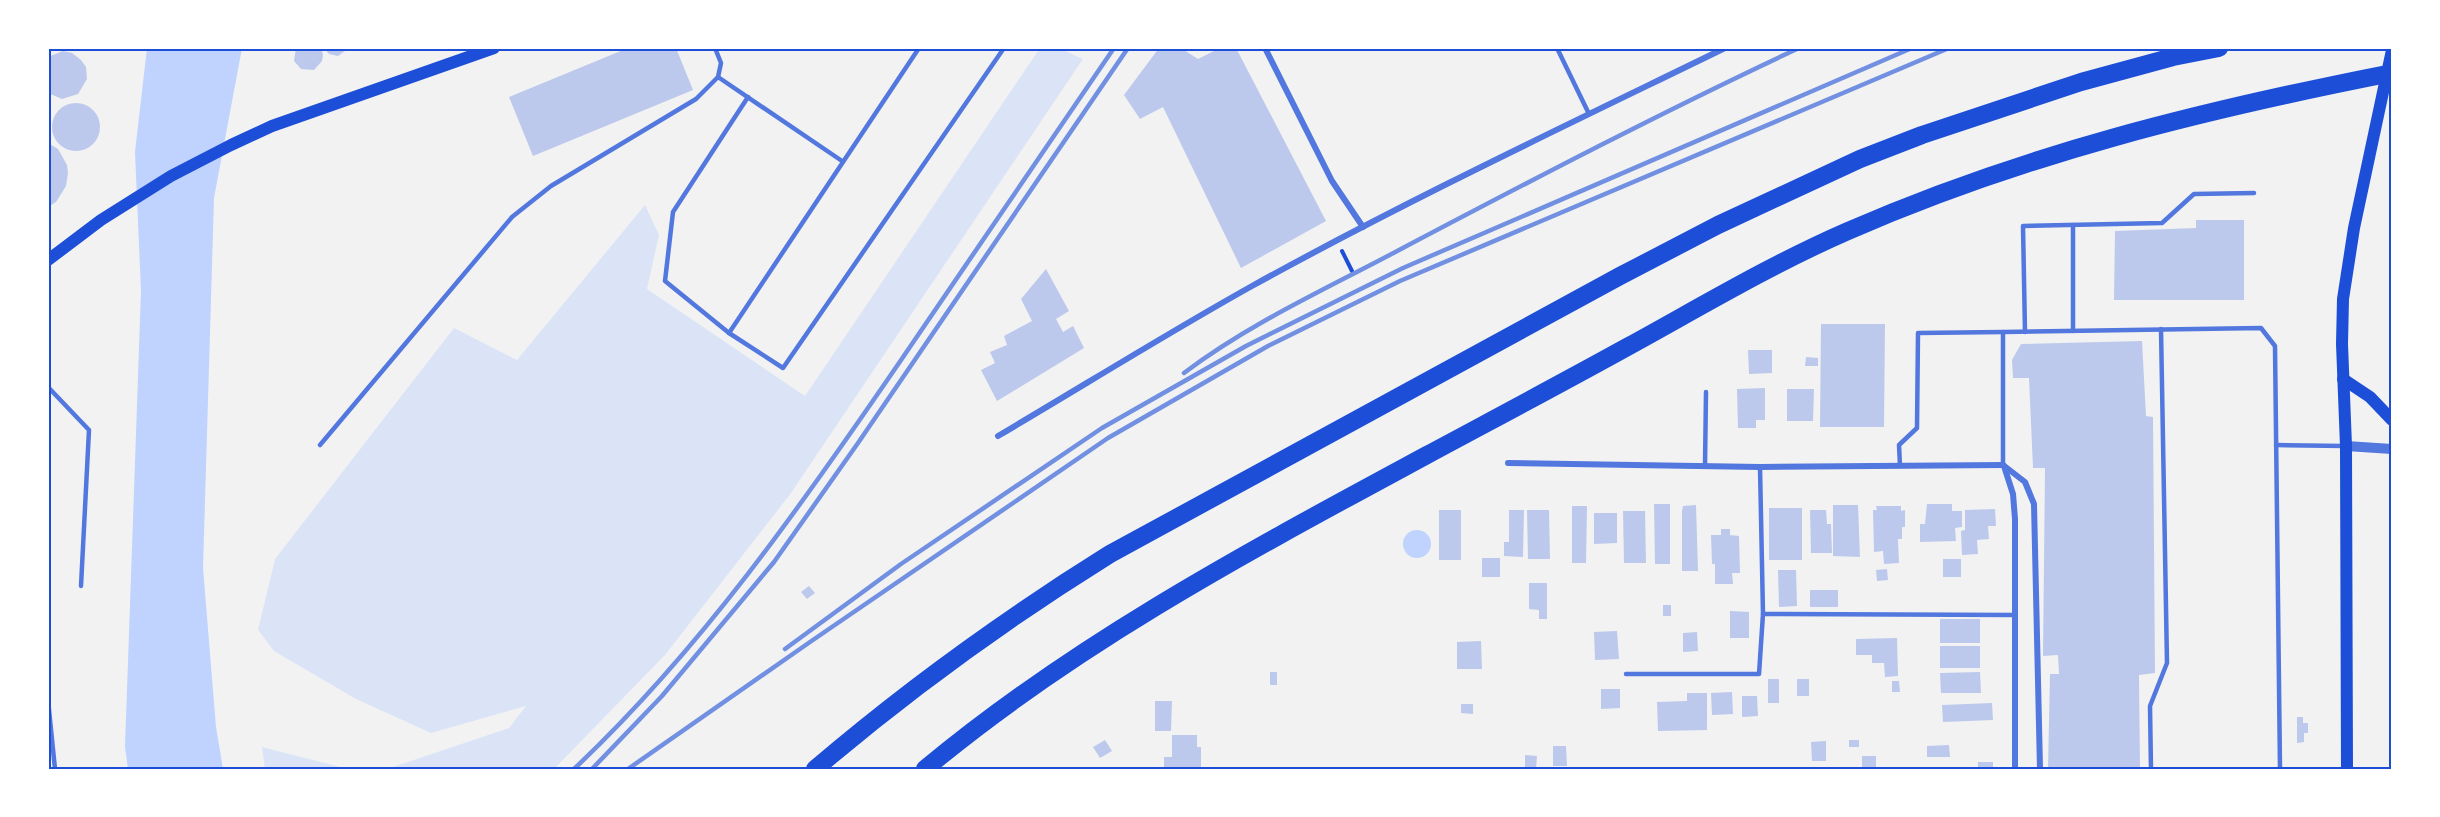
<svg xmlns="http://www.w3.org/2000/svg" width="2440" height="817" font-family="Jost,sans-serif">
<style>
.green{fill:#dbe4f7}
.water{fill:#bfd3fe}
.building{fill:#bdc9ec}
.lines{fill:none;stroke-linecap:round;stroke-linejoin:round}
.path{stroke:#1d4ed8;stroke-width:4}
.service{stroke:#5277de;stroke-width:4.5}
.minor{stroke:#5277de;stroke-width:6}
.tertiary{stroke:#5277de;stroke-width:10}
.secondary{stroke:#1d4ed8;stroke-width:12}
.motorway{stroke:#1d4ed8;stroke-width:18}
.rail{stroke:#7290e2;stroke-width:4.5}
.neatline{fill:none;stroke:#1d4ed8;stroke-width:2}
</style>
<rect width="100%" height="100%" fill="#f2f2f2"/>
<g class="green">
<polygon points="1040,48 1059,48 1083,59 791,493 665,655 554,769 387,769 509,728 526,706 431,733 356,699 274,651 258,630 275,559 454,328 517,360 645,205 659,235 647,289 805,396"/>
<polygon points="262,747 348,769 265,769"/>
</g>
<g class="water">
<polygon points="147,48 242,48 214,198 203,568 216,727 223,769 128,769 125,747 141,291 135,152"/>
<circle cx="1417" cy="544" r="14"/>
</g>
<g class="building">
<polygon points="296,48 321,48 323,55 322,61 314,70 301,69 294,61"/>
<polygon points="324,48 349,48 338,56 329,54"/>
<polygon points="628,48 676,48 693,90 533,156 509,97"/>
<polygon points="1159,48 1181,48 1198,59 1220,48 1236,48 1326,221 1241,268 1163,107 1140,119 1124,95"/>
<polygon points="63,51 72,53 81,60 86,67 87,79 78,94 62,99 48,93 48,57"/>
<circle cx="76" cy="127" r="24"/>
<polygon points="48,143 58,149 67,165 68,173 66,186 56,202 48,207"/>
<polygon points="2196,220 2244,220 2244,300 2114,300 2115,231 2196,228"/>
<polygon points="1046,269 1069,311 1056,319 1063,332 1073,326 1084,348 997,401 981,370 995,363 990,352 1007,345 1004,336 1032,321 1021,299"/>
<polygon points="1821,324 1885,324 1884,427 1820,427"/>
<polygon points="2142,341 2146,416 2153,417 2155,673 2139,675 2140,769 2048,769 2050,674 2059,674 2058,655 2043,656 2045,468 2033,468 2029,378 2013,378 2012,360 2021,344"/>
<polygon points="1748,350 1772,350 1772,373 1749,374"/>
<polygon points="1806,357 1818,358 1818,366 1805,366"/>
<polygon points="1765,388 1765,420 1756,420 1756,428 1738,428 1737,389"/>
<polygon points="1787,389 1814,389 1813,421 1787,421"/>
<polygon points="1654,504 1670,504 1670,564 1655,564"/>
<polygon points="1927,504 1952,504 1952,511 1962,511 1962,527 1955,528 1956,541 1920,542 1920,524 1925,524"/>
<polygon points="1696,505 1698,571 1682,571 1682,511 1683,506"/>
<polygon points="1833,505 1858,505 1860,557 1833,556"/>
<polygon points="1572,506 1587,506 1586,563 1572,563"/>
<polygon points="1876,506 1901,506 1901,511 1905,510 1905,527 1902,527 1902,539 1898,539 1899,563 1884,564 1883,551 1874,552 1873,510 1877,510"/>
<rect x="1769" y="508" width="33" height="52"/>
<polygon points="1995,509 1996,526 1988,526 1989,539 1977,540 1978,554 1962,555 1961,531 1965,530 1965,510"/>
<rect x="1439" y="510" width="22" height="50"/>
<polygon points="1509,510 1524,510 1523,557 1504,556 1504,542 1509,542"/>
<polygon points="1527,510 1549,510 1550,559 1528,559"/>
<polygon points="1810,510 1826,510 1827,524 1831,524 1832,553 1811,553"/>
<polygon points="1623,511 1645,511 1646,563 1624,563"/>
<polygon points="1594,513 1617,513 1617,543 1594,544"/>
<polygon points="1721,529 1730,529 1730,535 1739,536 1740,573 1732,573 1733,584 1715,584 1715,564 1712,564 1711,535 1721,535"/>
<rect x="1482" y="558" width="18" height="19"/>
<rect x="1943" y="559" width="18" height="18"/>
<polygon points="1887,569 1888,580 1877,581 1876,570"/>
<polygon points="1778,570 1796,570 1797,606 1779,607"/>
<polygon points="1529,583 1547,583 1547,619 1539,619 1539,610 1529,609"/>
<polygon points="809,586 815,593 807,599 801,592"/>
<rect x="1810" y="590" width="28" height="17"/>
<rect x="1663" y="605" width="8" height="11"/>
<polygon points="1730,611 1749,612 1749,638 1730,638"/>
<rect x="1940" y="619" width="40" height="24"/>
<polygon points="1617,631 1619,659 1595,660 1594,632"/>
<polygon points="1697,632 1698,651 1683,652 1683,633"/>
<polygon points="1897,638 1898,676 1885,677 1884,663 1872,663 1872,655 1856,655 1856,639"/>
<polygon points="1481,641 1482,669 1457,669 1457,642"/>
<rect x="1940" y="646" width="40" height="22"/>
<rect x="1270" y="672" width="7" height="13"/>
<polygon points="1980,672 1981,693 1941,693 1940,673"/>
<rect x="1768" y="679" width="11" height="24"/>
<rect x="1797" y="679" width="12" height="17"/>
<polygon points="1892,681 1899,681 1900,692 1892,692"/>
<polygon points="1601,689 1620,689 1620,708 1601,709"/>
<polygon points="1732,692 1733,714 1712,715 1711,693"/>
<polygon points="1687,693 1707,693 1707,730 1658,731 1657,702 1687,701"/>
<polygon points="1742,696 1757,696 1758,716 1742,717"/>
<polygon points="1155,701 1172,701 1171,731 1155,731"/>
<polygon points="1992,703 1993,720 1943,722 1942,705"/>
<polygon points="1461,704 1473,704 1473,714 1461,713"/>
<polygon points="2297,717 2303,717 2303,723 2308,723 2308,733 2304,733 2304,742 2297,743"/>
<polygon points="1172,735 1197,735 1197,747 1201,747 1201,769 1164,769 1164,757 1172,757"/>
<polygon points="1105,740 1112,751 1100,758 1093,747"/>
<rect x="1849" y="740" width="10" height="7"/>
<polygon points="1826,741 1826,761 1812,761 1811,742"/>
<polygon points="1949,745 1950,757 1927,757 1927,746"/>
<polygon points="1553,746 1566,746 1567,766 1553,766"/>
<polygon points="1525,755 1537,756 1536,769 1525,769"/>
<rect x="1862" y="756" width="14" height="13"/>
<rect x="1978" y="762" width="15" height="7"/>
</g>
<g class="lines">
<polyline class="path" points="1342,251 1352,271"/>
<g class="service">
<polyline points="1557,48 1589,114"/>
<polyline points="718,77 842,161"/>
<polyline points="748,97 673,212 665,281 729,333 783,368 1004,48"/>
<polyline points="2073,225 2073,331"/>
<polyline points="2025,332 2023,226 2162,223 2194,194 2254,193"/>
<polyline points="729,333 919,48"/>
<polyline points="48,387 89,430 81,586"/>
<polyline points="320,445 512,217 551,186 696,99 718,77 721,63 715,48"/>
<polyline points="2276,445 2345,446"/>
<polyline points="2003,465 2003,332 2261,328 2275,346 2280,769"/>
<polyline points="1705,466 1706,392"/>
<polyline points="1900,466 1899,445 1917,428 1918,333 2003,332"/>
<polyline points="1763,614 2014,615"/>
<polyline points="1626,674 1759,674 1763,614 1760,467"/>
<polyline points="48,700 55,769"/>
<polyline points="2151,769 2150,706 2167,663 2161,329"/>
</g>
<g class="minor">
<polyline points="1265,48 1332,181 1363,227"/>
<path d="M998,436C1083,386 1166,334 1252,286C1406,201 1567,125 1725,48"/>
<polyline points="1508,463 1760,467 2003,465"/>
<polyline points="2003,465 2025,482 2034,504 2040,769"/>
<polyline points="2004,466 2013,494 2015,519 2015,769"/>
</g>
<polyline class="tertiary" points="2346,446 2392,449"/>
<g class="secondary">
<polyline points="48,260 101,220 171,176 231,145 272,126 494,48"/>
<polyline points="2343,379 2370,397 2392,420"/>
<polyline points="2347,769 2346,446 2342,344 2343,299 2354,228 2392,50"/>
</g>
<g class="motorway">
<path d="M815,769C910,688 1004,620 1110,554L1620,276L1718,225L1860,159L1922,135L2081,82L2173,57L2219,48"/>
<path d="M925,769C1077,642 1253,549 1427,455C1494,419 1562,383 1629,346C1702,306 1772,264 1848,231C2024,154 2204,110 2392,73"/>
</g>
<g class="rail">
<path d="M1184,373C1250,323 1328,288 1401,249C1532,180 1664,111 1799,48"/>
<polyline points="785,649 901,564 1102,428 1246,346 1403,268 1912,48"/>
<path d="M574,769C701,649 801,506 899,363C971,258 1042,153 1114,48"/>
<polyline points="592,769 662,696 774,562 858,443 1128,48"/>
<polyline points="628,769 810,642 1108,438 1268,346 1400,281 1949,48"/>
</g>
</g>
<rect width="2440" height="817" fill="none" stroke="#ffffff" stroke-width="99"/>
<rect x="50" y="50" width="2340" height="718" class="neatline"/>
</svg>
